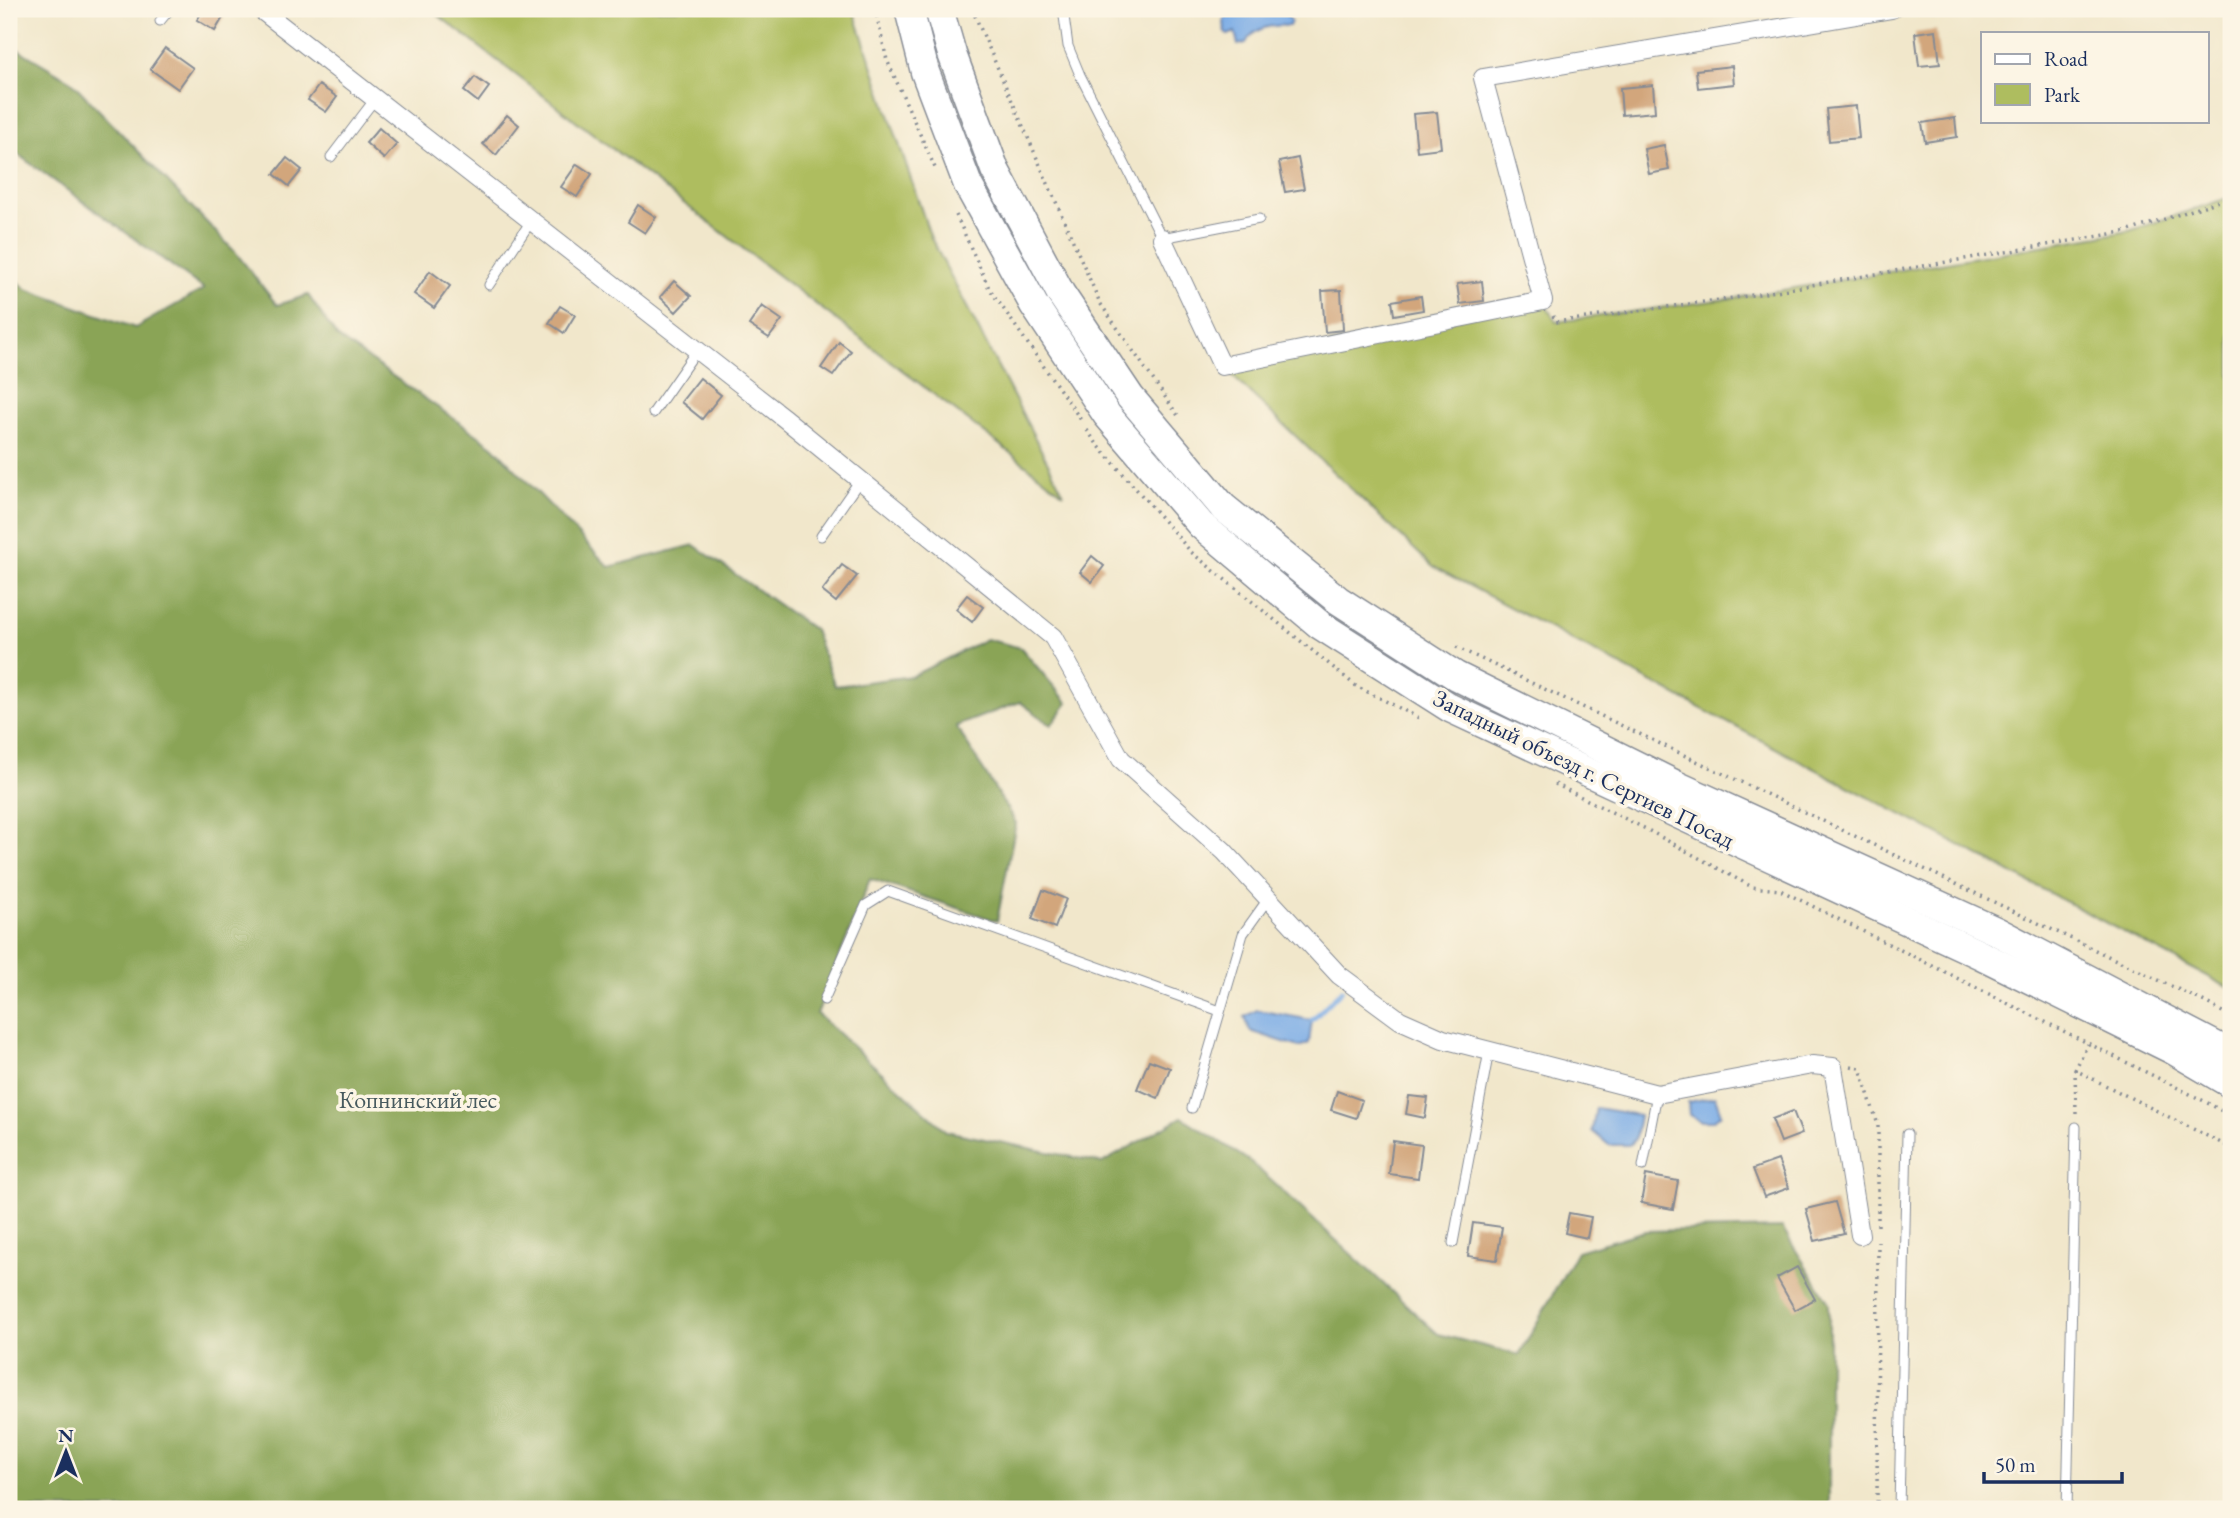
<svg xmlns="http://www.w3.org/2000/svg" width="2240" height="1518" font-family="'EB Garamond',serif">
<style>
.green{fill:#aebd5f;stroke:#64765e;stroke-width:2}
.forest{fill:#8aa456;stroke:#526a5a;stroke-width:2}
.water{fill:#7aace6;stroke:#4a6ea2;stroke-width:2}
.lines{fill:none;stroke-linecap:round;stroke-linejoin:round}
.stream{stroke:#7aace6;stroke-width:5}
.building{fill:#d2a67b}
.service-casing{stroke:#868b94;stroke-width:11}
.minor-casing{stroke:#868b94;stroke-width:20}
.primary-casing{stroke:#868b94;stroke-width:31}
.path{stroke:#868b94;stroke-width:3.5;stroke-dasharray:2 5;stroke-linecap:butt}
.service{stroke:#fff;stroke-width:9}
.minor{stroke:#fff;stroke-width:18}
.primary{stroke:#fff;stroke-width:28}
.labels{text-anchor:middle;stroke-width:7;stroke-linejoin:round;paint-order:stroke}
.street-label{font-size:24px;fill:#1b2f5e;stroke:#fcf5e5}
.park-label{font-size:24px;fill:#475a5e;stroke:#fcf5e5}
</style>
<rect width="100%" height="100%" fill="#fcf5e5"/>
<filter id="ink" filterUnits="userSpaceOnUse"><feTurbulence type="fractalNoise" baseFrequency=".0143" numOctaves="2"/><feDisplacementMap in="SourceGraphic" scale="14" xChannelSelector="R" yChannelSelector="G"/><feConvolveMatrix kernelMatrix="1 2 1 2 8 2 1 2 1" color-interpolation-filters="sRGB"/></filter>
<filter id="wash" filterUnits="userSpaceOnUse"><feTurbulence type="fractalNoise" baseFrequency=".00686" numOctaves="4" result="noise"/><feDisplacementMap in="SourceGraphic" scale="28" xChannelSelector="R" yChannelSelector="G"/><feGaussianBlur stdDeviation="1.57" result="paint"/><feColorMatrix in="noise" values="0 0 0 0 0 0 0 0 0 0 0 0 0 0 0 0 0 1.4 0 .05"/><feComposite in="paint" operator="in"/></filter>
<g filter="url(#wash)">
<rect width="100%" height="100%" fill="#f1e7cb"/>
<g class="green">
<polygon points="430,9 853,9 931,238 1064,494"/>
<polygon points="2231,197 2231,989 1432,566 1222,366 1543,301 1556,322 1741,297 2129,231"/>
</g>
<polygon class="forest" points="9,44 71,81 236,253 277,305 308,295 337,337 493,446 609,567 694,545 814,630 835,686 912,676 986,639 1021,648 1068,703 1051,725 1020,702 956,726 1016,823 997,921 870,879 817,1014 946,1131 1102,1163 1182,1117 1251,1162 1438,1334 1519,1355 1577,1251 1645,1231 1782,1228 1829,1303 1829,1509 9,1509 9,273 26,289 135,328 204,289 9,148"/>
<g class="water">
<path d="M1232,9H1289L1287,15L1291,21L1289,26C1274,24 1253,27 1246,43L1238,45L1235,32L1228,35L1225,33L1224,20L1227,12Z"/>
<polygon points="1257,1010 1312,1020 1309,1043 1299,1047 1250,1031 1245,1017"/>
<polygon points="1715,1097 1721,1114 1713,1121 1700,1121 1689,1115 1688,1102"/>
<polygon points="1596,1108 1639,1115 1635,1139 1629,1145 1609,1145 1592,1131"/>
</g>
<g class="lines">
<polyline class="stream" points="1312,1020 1342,990"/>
</g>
<g id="blocks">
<g class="building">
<polygon points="204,9 228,9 215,31 197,20"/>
<polygon points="1936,30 1940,64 1919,66 1915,33"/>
<polygon points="165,48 193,68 178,89 150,69"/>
<polygon points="1732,66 1734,84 1698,88 1696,70"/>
<polygon points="475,77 489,87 478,102 464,91"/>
<polygon points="319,85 337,97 326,112 308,100"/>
<polygon points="1653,85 1655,112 1622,115 1620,88"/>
<polygon points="1856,106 1859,138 1829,141 1826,109"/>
<polygon points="1437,112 1441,148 1417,151 1413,114"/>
<polygon points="507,115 519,125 496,155 483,144"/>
<polygon points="1955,118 1957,137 1925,142 1922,123"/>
<polygon points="379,128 397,144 384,159 366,143"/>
<polygon points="1664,145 1669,170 1649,174 1644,149"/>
<polygon points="287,158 302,170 289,186 274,174"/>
<polygon points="1298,158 1304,189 1285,192 1279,162"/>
<polygon points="577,164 592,174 577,197 561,187"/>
<polygon points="638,205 656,217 645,233 628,222"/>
<polygon points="430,271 450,286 434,308 414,294"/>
<polygon points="674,281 691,296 676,312 660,297"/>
<polygon points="1482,281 1484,301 1460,304 1457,284"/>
<polygon points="1341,290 1343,330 1325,332 1322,291"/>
<polygon points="1421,296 1423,310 1394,315 1392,301"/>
<polygon points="560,306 575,315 564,333 549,323"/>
<polygon points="762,306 782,320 769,338 749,325"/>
<polygon points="839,342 851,351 833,376 821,368"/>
<polygon points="700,378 721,395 702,419 681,402"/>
<polygon points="1092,556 1104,566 1092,582 1080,572"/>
<polygon points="842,565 857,576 836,602 822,591"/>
<polygon points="967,595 983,607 972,622 956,609"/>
<polygon points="1043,890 1066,899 1055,928 1032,919"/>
<polygon points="1149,1060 1170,1068 1158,1098 1137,1089"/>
<polygon points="1337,1091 1362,1100 1356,1118 1331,1110"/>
<polygon points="1409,1096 1428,1098 1425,1118 1406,1114"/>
<polygon points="1793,1111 1802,1134 1781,1142 1772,1119"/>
<polygon points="1393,1141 1422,1145 1418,1178 1389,1174"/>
<polygon points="1778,1160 1789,1188 1764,1197 1753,1169"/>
<polygon points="1646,1175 1678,1181 1673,1209 1641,1203"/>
<polygon points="1835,1202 1844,1234 1815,1241 1806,1209"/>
<polygon points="1569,1213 1591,1217 1587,1238 1565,1233"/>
<polygon points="1473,1223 1502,1227 1497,1260 1468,1256"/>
<polygon points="1797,1267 1815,1299 1795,1310 1777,1278"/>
</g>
</g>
</g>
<g filter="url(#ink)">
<use href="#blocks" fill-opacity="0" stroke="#868b94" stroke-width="2"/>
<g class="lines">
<defs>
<g id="service">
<polyline points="1063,9 1068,46 1080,75 1162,238 1259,219"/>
<polyline points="160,21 170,9"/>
<polyline points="331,157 375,99"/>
<polyline points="489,285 531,221"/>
<polyline points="653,413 697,350"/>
<polyline points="821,536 860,480"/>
<polyline points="824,1000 866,905 888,891 1220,1011"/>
<polyline points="1192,1108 1243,934 1268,899"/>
<polyline points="1643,1166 1657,1094"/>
<polyline points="1453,1243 1489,1051"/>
<polyline points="1899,1509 1907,1134"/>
<polyline points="2067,1509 2076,1127"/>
</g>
<g id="minor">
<polyline points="260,9 784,418 1053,637 1121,759 1224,851 1339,975 1400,1020 1443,1039 1657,1094 1812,1065 1833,1067 1860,1235"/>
<polyline points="1162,238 1222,366 1543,301 1483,78 1892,9"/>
</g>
<g id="primary">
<polyline points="909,9 925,72 968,185 1034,305 1107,415 1201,525 1320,625 1450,708 1981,955 2173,1050 2231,1084"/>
<polyline points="939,9 952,54 995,170 1061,294 1130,397 1223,507 1338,600 1456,676 1676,785 1996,931 2231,1054"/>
</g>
</defs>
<use href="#service" class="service-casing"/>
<use href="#minor" class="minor-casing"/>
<use href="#primary" class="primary-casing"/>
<g class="path">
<polyline points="875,9 887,60 936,170"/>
<polyline points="972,9 1100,303 1179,417"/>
<polyline points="956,215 989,288 1081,420"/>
<polyline points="1553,316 1556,322 1741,297 2129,231 2231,197"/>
<polyline points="1087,430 1097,444 1191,552 1356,686 1419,718"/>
<polyline points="1456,647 2207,1003 2231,1017"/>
<polyline points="1555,784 1646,829 1752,887 1780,890 2204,1101 2231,1116"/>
<polyline points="1851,1066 1860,1068 1878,1125 1878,1227"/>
<polyline points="2075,1070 2088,1044"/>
<polyline points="2076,1113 2075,1070 2231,1148"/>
<polyline points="1877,1509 1878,1238"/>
</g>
<use href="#service" class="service"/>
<use href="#minor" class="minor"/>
<use href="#primary" class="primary"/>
</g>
</g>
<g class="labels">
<g class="street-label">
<text transform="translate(1584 769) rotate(26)" y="8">Западный объезд г. Сергиев Посад</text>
</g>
<g class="park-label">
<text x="418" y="1108">Копнинский лес</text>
</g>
</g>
<rect width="2240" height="1518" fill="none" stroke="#fcf5e5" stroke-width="35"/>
<rect x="1981" y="32" width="228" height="91" fill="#fcf5e5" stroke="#a2a6af" stroke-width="2"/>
<rect x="1995" y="54" width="35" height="10" fill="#ffffff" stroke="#a2a6af" stroke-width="2"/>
<text x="2044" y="66" font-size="21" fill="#1b2f5e">Road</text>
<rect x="1995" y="84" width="35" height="21" fill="#aebd5f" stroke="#a2a6af" stroke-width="2"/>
<text x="2044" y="102" font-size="21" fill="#1b2f5e">Park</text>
<g transform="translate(66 1452)" stroke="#fcf5e5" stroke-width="5" paint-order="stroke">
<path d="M0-5L12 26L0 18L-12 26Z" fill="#1b2f5e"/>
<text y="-10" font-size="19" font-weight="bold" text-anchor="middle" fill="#1b2f5e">N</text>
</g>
<path d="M1984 1472v10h138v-10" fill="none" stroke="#1b2f5e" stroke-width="3.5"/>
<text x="1995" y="1472" font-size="21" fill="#1b2f5e" stroke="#fcf5e5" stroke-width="5" paint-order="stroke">50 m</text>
</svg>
